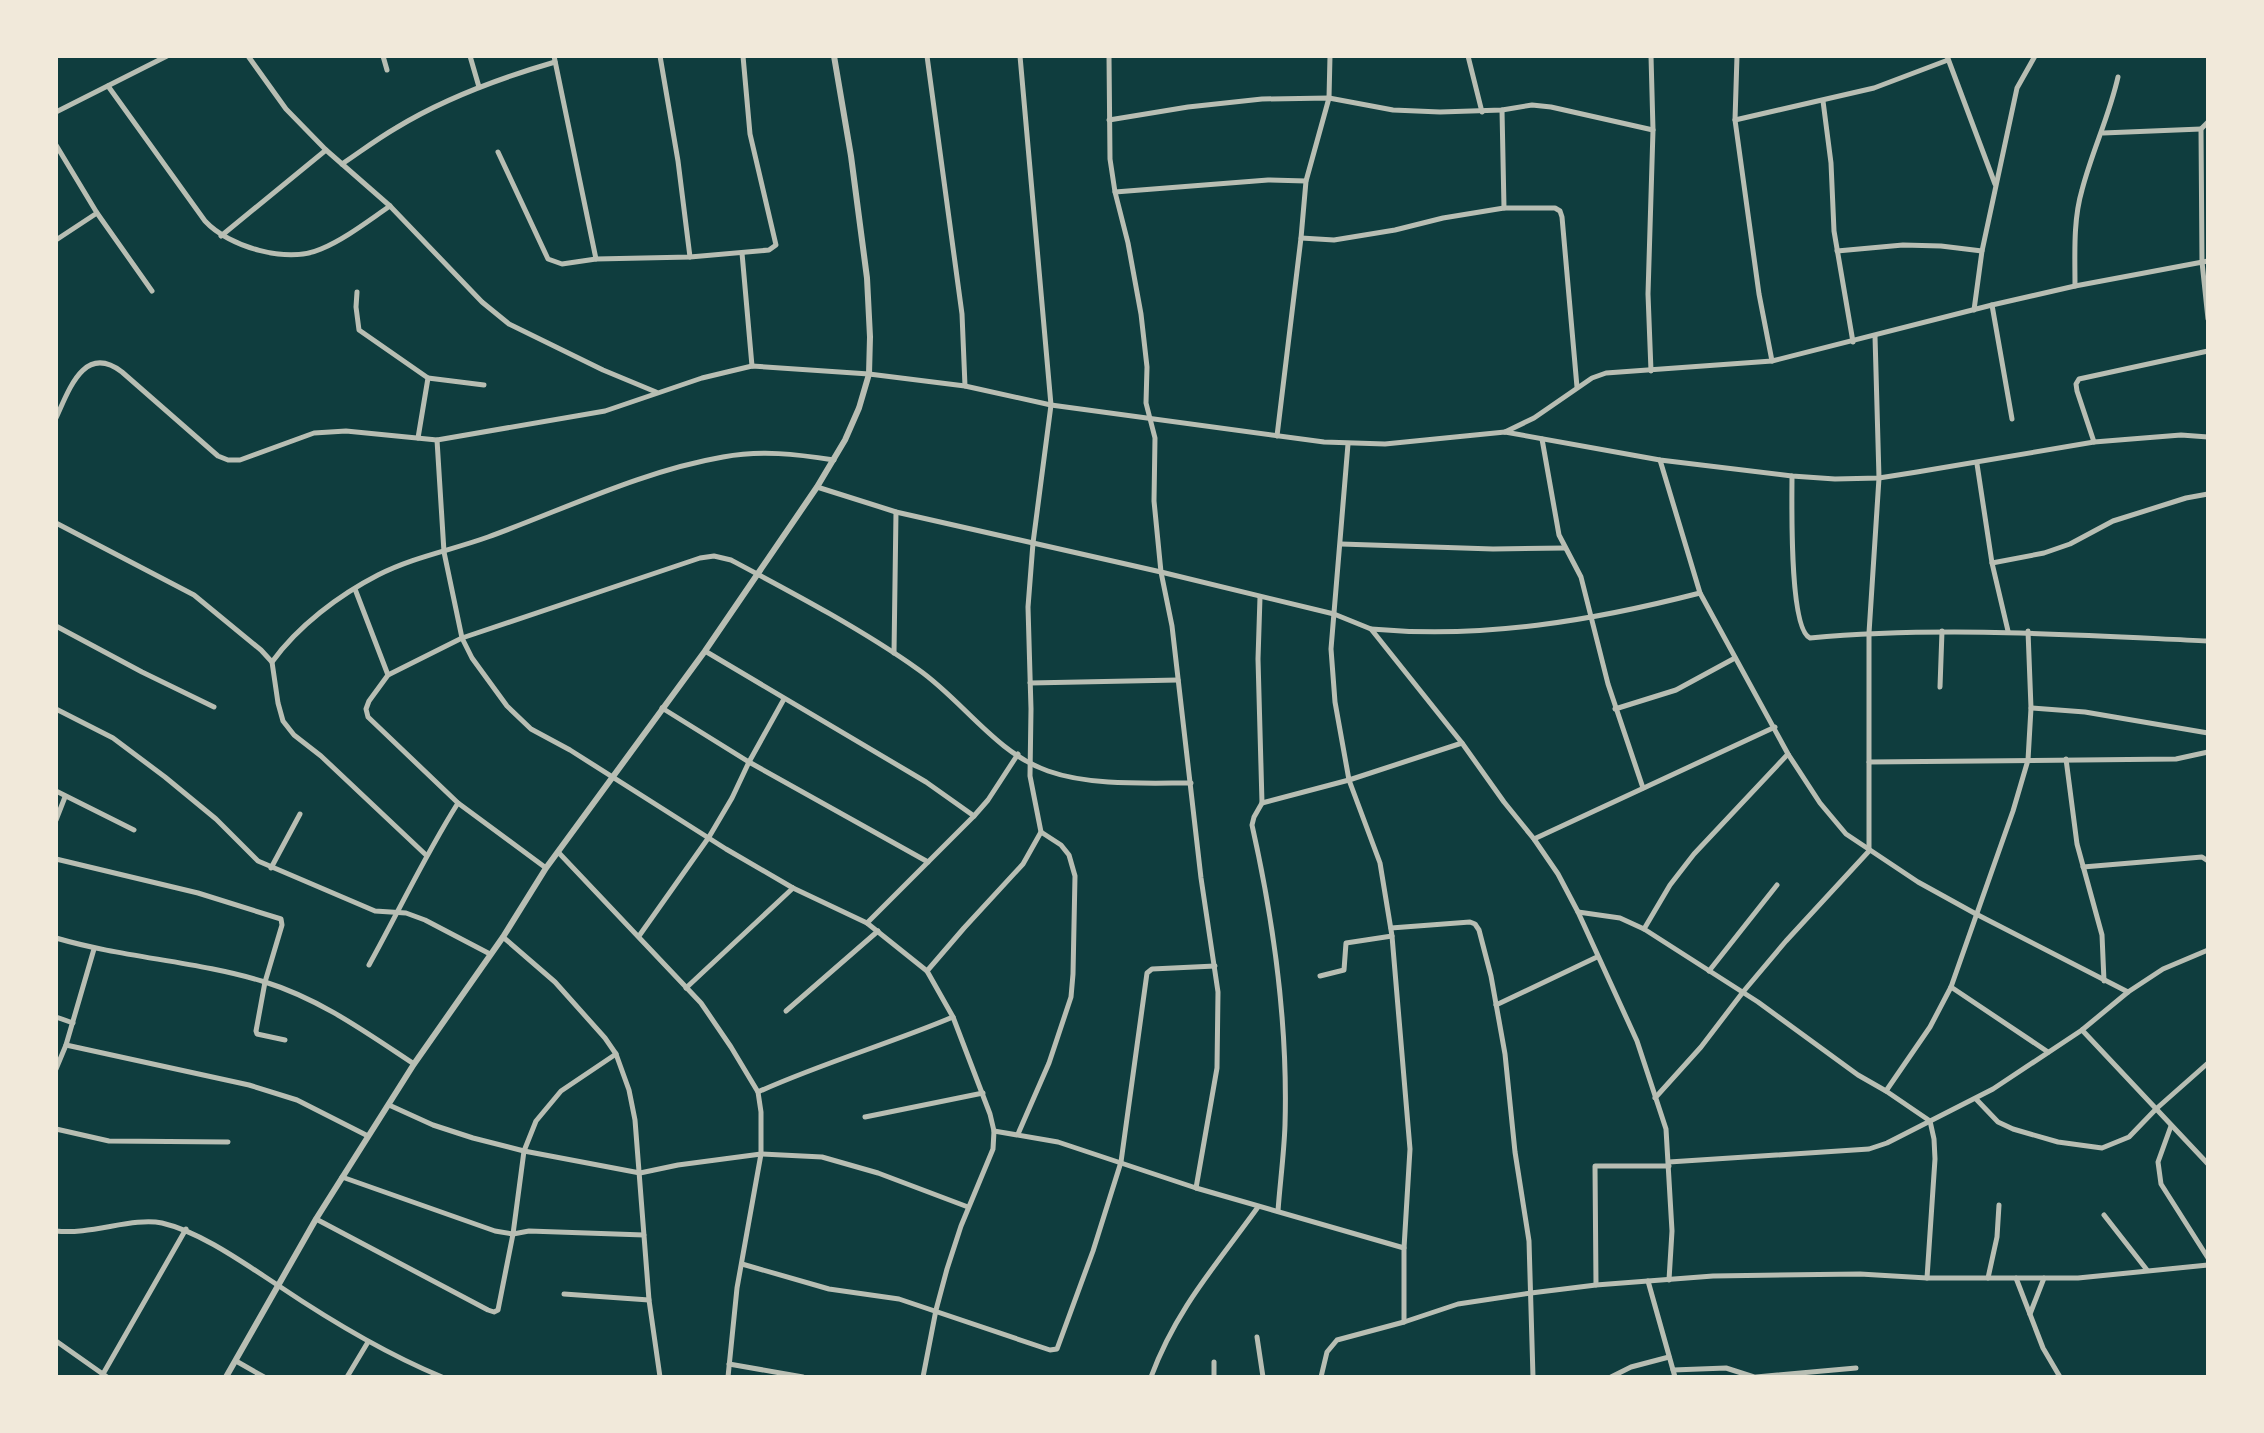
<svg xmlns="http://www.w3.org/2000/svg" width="2264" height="1433" font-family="'Alegreya Sans',sans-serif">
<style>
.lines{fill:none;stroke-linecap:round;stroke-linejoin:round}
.minor{stroke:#b8beb3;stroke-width:5}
.tertiary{stroke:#b8beb3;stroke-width:6}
</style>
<rect width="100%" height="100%" fill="#0f3d3e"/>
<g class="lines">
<g class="minor">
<polyline points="248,56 286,109 326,150 390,206 482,302 509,324 603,370 656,392"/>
<polyline points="383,56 387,70"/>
<polyline points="470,56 479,87"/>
<polyline points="554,56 596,259 690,257 769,250 776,245 750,134 743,56"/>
<polyline points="660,56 678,161 690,257"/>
<polyline points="927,56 962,314 965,386"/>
<polyline points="1109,56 1110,159 1115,192 1128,243 1141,314 1147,367 1146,403 1155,438 1154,501 1161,572 1172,626 1201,878 1218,992 1217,1068 1196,1188"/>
<polyline points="1468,56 1482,112"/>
<polyline points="1737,56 1735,120 1759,294 1772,361"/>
<polyline points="1947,56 1995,184"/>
<path d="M108,86L205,221C229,247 287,264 321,249C345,239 368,221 390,206"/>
<polyline points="1823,101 1831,163 1834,231 1853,342"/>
<polyline points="1502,110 1504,208"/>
<polyline points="56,112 167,56"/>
<polyline points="1109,120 1188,107 1262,99 1329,98 1393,110 1440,112 1502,110 1532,105 1551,107 1653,130"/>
<polyline points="1735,120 1874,88 1948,60"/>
<polyline points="2208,122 2201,129 2202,262 2208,319"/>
<polyline points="2103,133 2201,129"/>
<polyline points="56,145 97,213 56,240"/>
<polyline points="498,152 548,259 562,264 596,259"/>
<path d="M342,164C360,152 377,139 396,128C445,98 500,78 555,62"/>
<polyline points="1115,192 1268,180 1306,181"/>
<polyline points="97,213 152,291"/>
<polyline points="221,236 326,150"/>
<polyline points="1301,238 1334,240 1395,230 1443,218 1504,208 1555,208 1560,211 1562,217 1577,387"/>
<polyline points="1837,251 1903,245 1941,246 1982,251"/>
<polyline points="742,253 752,366"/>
<path d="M2075,286C2075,255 2073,220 2082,190C2092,151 2109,117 2118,77"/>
<polyline points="357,292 356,307 359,330 428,378 418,438"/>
<polyline points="1992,305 2012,419"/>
<polyline points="1974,310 1982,251 2017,88 2035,56"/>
<polyline points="1651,371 1648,294 1653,130 1651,56"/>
<polyline points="428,378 484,385"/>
<path d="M56,418C69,390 84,343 122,372L218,456L228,460H240L314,433L346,431L437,440L605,411L702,378L752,366L869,374L965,386L1051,405L1324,442L1385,444L1505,432L1660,460L1792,476L1835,479L1879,478L1917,472L2094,442L2181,435L2208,437"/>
<polyline points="1505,432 1534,418 1592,378 1606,373 1772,361 1992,305 2075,286 2208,261"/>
<polyline points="1277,436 1301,238 1306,181 1329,98 1330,56"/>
<polyline points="1542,439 1559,535 1581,577 1608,684 1643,788"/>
<polyline points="437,440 444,552 462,638 472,658 507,706 531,729 570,750 726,849 793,888 867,923 927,971 953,1017 990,1114 994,1131 993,1149 961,1226 947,1269 936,1310 923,1377"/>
<polyline points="2094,442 2077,391 2076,384 2079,379 2208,351"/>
<polyline points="1348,444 1331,649 1335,702 1349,780 1380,863 1392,936 1410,1149 1404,1248 1404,1322"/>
<polyline points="1660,460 1700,593 1788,754 1820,803 1846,834 1918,882 1976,914 2128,992"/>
<polyline points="1977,464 1992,563 2008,631"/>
<path d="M1792,476C1792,502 1789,629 1810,638C1943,626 2075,635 2208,641"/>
<polyline points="817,487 896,512 1161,572 1334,614 1371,629 1462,743 1504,802 1534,839 1558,874 1578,912 1637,1041 1666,1129 1672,1231 1669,1280"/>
<polyline points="56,523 194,595 261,650 272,662 278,703 283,721 294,735 321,756 426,855"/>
<polyline points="1341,544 1493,549 1565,548"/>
<polyline points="1992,563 2044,553 2070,544 2113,521 2186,498 2208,494"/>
<polyline points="355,589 388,675"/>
<path d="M1260,597L1258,659L1262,803L1254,817L1252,825C1274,923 1288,1025 1285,1125C1284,1154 1280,1183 1278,1211"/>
<polyline points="56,626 142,672 214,707"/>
<path d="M1371,629C1484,639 1591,621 1700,593"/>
<polyline points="705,651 926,782 974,816"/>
<polyline points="894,653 896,512"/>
<path d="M272,662C298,626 339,595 378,575C413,557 452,550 488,537C565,509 642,471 723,457C761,450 796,454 834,460"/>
<polyline points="1030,683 1178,680"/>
<polyline points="1940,687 1942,631"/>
<polyline points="662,708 749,762 928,862"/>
<polyline points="2031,708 2085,712 2208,733"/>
<polyline points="56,709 113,738 165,777 216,819 258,861 375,911 406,913 425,920 490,954"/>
<polyline points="1615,709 1676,690 1735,658"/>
<polyline points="2066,759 2077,844 2102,935 2104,981"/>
<polyline points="1869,762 2176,759 2208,752"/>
<polyline points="56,791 134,830"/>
<polyline points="1262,803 1349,780 1462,743"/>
<polyline points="56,820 65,797"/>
<polyline points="1534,839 1775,727"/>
<polyline points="559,853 701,1003 731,1047 758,1092 761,1112 761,1154 737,1288 728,1377"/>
<polyline points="56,859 198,893 281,919 282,925 265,982 256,1031 257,1034 285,1040"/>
<polyline points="2083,867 2202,857 2208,861"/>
<polyline points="271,868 300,814"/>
<path d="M546,868L458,803L368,717L366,709L369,701L388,675L462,638L700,558L714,556L731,560C793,593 863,630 919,670C963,701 996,753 1048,771C1090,786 1147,783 1191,783"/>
<polyline points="1578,912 1620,918 1644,929 1758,1002 1858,1075 1886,1091 1930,1121 1934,1139 1935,1159 1927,1278"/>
<polyline points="867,923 974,816 988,800 1018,754"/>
<polyline points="1391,928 1470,922 1475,924 1479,930 1491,976 1505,1054 1515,1152 1529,1241 1533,1377"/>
<polyline points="1644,929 1670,885 1694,854 1788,754"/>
<polyline points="639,936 709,837 732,798 749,762 784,699"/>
<polyline points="503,937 555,982 605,1038 616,1054 629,1090 635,1120 649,1300 660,1377"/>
<path d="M56,938C124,958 197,961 265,982C320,999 367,1033 414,1064"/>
<path d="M369,965C399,911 425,855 458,803"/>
<polyline points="927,971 964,928 1023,864 1041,832 1030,776 1031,709 1028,607 1033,543 1051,405 1020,56"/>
<polyline points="1709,971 1777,885"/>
<polyline points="1320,976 1344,970 1346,943 1392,936"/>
<polyline points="1951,987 2048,1052"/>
<polyline points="686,988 793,888"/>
<polyline points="1496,1005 1597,957"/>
<polyline points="786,1011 878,931"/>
<polyline points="56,1017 73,1023"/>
<polyline points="2082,1030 2208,1164"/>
<polyline points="66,1045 249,1085 297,1100 368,1136"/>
<polyline points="56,1069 66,1045 94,949"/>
<polyline points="1886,1091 1930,1027 1951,987 2013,811 2028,760 2031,708 2028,631"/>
<path d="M758,1092C822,1063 889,1044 953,1017"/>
<polyline points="1655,1098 1701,1047 1743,992 1786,941 1869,851 1869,633 1879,478 1875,336"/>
<polyline points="1976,1099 1998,1122 2013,1129 2058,1142 2102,1148 2129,1137 2156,1109 2208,1063"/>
<polyline points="389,1105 433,1125 473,1138 524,1151 640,1173 678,1165 761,1154 822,1157 878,1173 968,1207"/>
<polyline points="865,1117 983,1093"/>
<polyline points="2171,1126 2158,1162 2161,1184 2208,1258"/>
<polyline points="56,1129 109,1141 228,1142"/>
<polyline points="994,1131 1058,1142 1196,1188 1404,1248"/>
<polyline points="1018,1134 1049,1063 1071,997 1073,974 1075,876 1069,855 1061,845 1041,832"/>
<polyline points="1669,1162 1869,1149 1887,1143 1993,1089 2082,1030 2128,992 2163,969 2208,950"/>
<polyline points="342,1177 495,1231 513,1234 529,1231 644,1235"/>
<polyline points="2104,1215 2147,1270"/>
<polyline points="316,1219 488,1310 494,1312 498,1310 513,1234 524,1151 536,1121 561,1091 616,1054"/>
<path d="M56,1231C91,1235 133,1217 162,1223C201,1232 245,1264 279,1286C331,1321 384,1353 442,1377"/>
<polyline points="742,1264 829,1289 899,1299 1050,1350 1057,1349 1093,1251 1121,1162 1147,973 1152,969 1215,966"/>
<polyline points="1988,1278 1997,1237 1999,1205"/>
<polyline points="2016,1278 2043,1348 2060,1377"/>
<polyline points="1648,1281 1675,1377"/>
<polyline points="1596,1285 1595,1166 1669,1166"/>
<polyline points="564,1294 649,1300"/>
<polyline points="2030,1314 2044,1278"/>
<polyline points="1257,1337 1263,1377"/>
<polyline points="56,1341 107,1377"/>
<polyline points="236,1361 264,1377"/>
<polyline points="1214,1362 1214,1377"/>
<polyline points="729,1364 803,1377"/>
<polyline points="1673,1370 1726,1368 1754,1377"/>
<polyline points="103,1374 186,1229"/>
<polyline points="347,1377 368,1342"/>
<path d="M1151,1377C1176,1309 1217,1264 1258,1207"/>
<polyline points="1321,1377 1327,1352 1337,1340 1404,1322 1458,1304 1531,1293 1596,1285 1713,1276 1860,1274 1927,1278 2078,1278 2208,1265"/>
<polyline points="1611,1377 1631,1367 1669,1357"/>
<polyline points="1756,1377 1856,1368"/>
</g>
<polyline class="tertiary" points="226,1377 316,1219 414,1064 503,937 546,868 705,651 817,487 845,440 859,408 869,374 870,337 867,278 851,156 834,56"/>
</g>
<rect width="2264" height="1433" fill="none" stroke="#f1e9da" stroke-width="116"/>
</svg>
